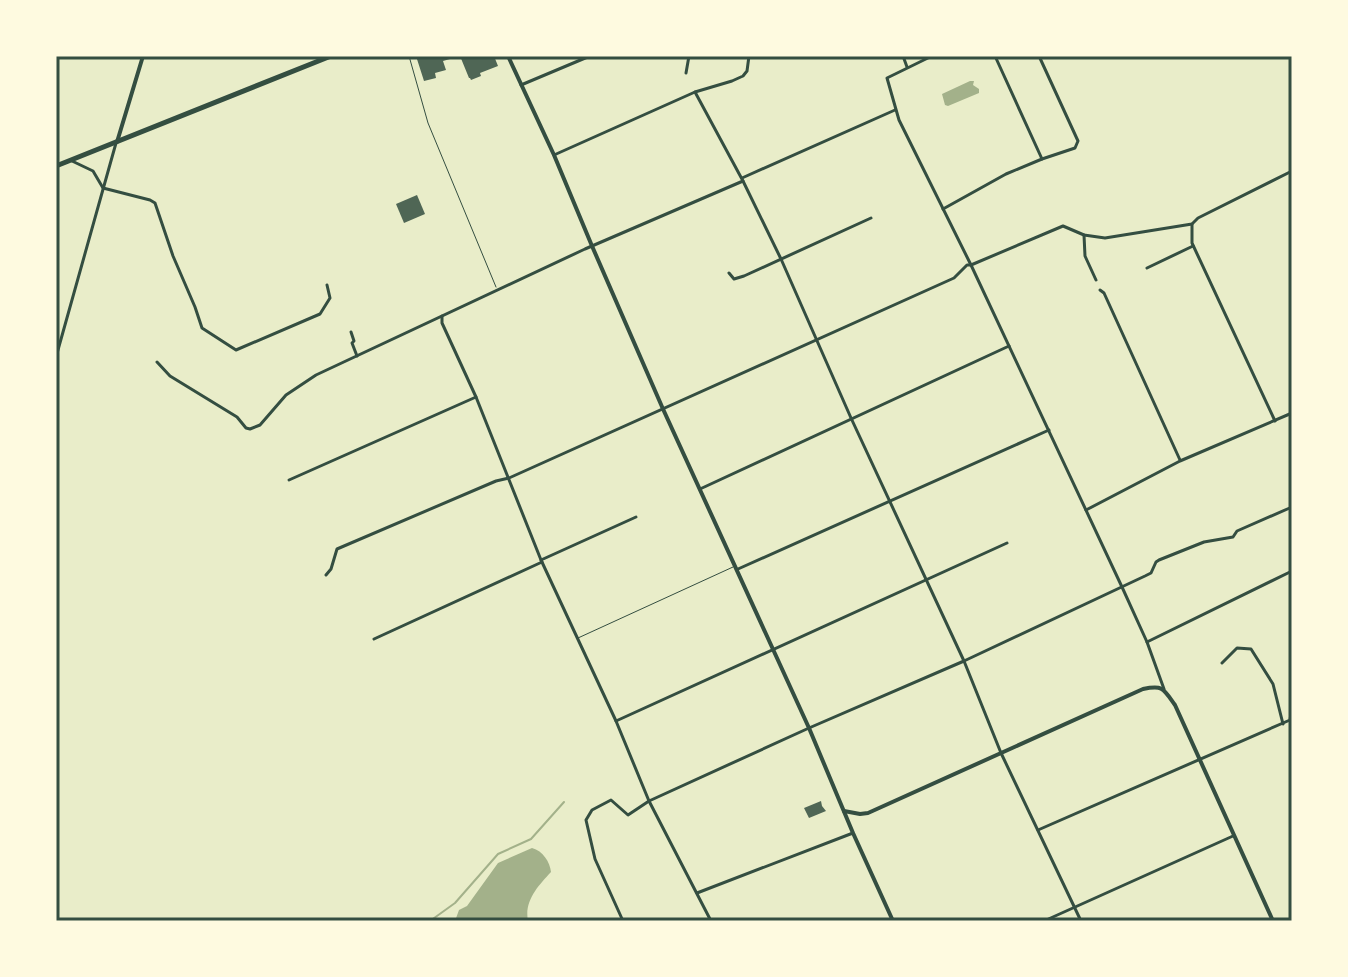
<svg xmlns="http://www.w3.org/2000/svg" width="1348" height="977" font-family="Commissioner,sans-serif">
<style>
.water{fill:#a3b18a}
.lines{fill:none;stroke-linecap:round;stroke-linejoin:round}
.stream{stroke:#a3b18a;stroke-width:2}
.building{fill:#4f6655}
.service{stroke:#344e41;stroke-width:1}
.minor{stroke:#344e41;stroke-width:3}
.tertiary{stroke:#344e41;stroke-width:4}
.primary{stroke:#344e41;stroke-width:5}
.neatline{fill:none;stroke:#344e41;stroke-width:3}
</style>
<rect width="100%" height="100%" fill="#e9edc9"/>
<g class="water">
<polygon points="970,81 974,81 973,85 979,89 979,93 948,106 945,105 942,94"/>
<path d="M532,848C543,851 550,862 551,872C538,886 524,901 528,921H455L459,910L467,906L498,863Z"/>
</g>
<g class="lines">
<polyline class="stream" points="430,921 455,903 498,854 531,839 564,802"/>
</g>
<g class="building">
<polygon points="416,56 449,56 450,59 443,61 446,70 435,73 436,78 424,81"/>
<polygon points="460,56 494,56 498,66 480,73 481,76 471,80 470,78 469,78"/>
<polygon points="417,195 425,214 404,223 396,204"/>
<polygon points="821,801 822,806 826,811 809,818 804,808"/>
</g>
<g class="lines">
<g class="service">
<polyline points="409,56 428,123 496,287"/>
<polyline points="578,638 733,567"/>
</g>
<g class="minor">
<polyline points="903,56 907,67"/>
<polyline points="932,56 887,78 899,120 971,265 1122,587 1147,642 1164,689"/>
<polyline points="995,56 1042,159"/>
<polyline points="686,73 689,56"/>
<polyline points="521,85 590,56"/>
<polyline points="695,92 743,181 781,259 851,418 964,661 1001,753 1081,921"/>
<polyline points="554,155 695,92 732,81 743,76 747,71 749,56"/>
<polyline points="72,161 93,171 103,188 150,200 155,203 173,256 195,307 202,328 236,350 320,314 330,298 327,285"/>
<polyline points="742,178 895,110"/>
<polyline points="943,209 1006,174 1042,159 1075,148 1078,141 1039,56"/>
<polyline points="1192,224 1192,243 1275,421"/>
<polyline points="1084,235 1085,256 1096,280"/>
<polyline points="1147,268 1193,246"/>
<polyline points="729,273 734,279 744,276 871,218"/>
<polyline points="1100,290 1104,293 1180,460"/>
<polyline points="442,316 442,323 476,397 541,560 616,721 649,801 711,921"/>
<polyline points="351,332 354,341 352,343 357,356"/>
<polyline points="56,357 116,143"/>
<polyline points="157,362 170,376 237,417 246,428 250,429 260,425 286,395 316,375 585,249 743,181"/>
<polyline points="289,480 476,397"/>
<polyline points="700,489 1009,346"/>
<polyline points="1086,510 1180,461 1292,413"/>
<polyline points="541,560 636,517"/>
<polyline points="738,569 1049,430"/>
<polyline points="326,575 331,569 337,549 496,481 509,478 954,278 967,265 971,265 1063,226 1084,235 1105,238 1192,224 1198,218 1292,171"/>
<polyline points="374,639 542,562"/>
<polyline points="1147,642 1292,571"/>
<polyline points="1222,663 1237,648 1251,649 1273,684 1283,724"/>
<polyline points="616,721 1007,543"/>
<polyline points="1038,830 1290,720 1292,707"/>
<polyline points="697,893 853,833"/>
<polyline points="623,921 595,859 586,820 592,810 611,800 628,815 649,801 809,728 964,661 1145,576 1151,573 1156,562 1159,560 1204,542 1233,537 1237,531 1292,507"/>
<polyline points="1044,921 1233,836"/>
</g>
<g class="tertiary">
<polyline points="508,56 554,155 592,246 663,409 809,728 853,833 893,921"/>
<polyline points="117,142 143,56"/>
<path d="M844,811L860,814L868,813L1143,689C1163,685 1163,688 1175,705L1273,921"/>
</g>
<polyline class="primary" points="56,166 331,56"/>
</g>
<rect width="1348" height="977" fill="none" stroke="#fefae0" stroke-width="116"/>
<rect x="58" y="58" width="1232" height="861" class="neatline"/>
</svg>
